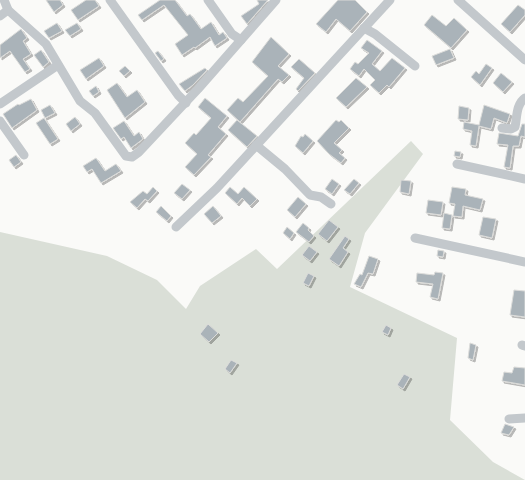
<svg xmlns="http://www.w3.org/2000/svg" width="525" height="480" font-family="'Sofia Sans Condensed',sans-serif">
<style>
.green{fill:#dadfd7}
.building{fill:#aab3b9;stroke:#dcdcda;filter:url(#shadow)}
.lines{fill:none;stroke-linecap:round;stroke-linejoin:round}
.minor{stroke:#c3c8cc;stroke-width:9}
</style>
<defs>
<filter id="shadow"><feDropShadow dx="2" dy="2" stdDeviation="0" flood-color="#0004"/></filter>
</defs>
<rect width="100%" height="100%" fill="#fafaf8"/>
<polygon class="green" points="411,141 423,154 365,233 350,287 457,338 450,420 493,462 525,480 0,480 0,232 107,256 157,280 186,309 200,286 256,249 277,269"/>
<g class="building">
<polygon points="46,0 60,0 63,5 54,12"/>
<polygon points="86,0 95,0 99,6 78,20 71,10"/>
<polygon points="160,0 175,0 187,16 190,14 201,29 211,22 219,35 223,32 227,38 215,46 210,37 195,48 194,47 182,55 175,44 188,35 164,5 142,20 138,15"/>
<polygon points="257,0 268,0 247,24 241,16 259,4"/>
<polygon points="338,0 355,0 367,12 350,31 336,19 326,32 316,24"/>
<polygon points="518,5 525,10 525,15 510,32 501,24"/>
<polygon points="432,15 446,26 454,18 467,30 451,48 424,25"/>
<polygon points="57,23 62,31 49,38 44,31"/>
<polygon points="77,23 81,29 70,36 65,30"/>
<polygon points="21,29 27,38 23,41 31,54 23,59 30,69 25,72 10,51 0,58 0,45"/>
<polygon points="271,37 289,54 278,66 289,75 282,82 278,79 240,122 227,110 238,98 243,102 268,76 252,62"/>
<polygon points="367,40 382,51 372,64 380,71 392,58 405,68 389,87 387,85 379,93 370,85 375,80 364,69 359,76 350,69 355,62 358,64 369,53 361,48"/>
<polygon points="450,49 454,58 436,65 432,56"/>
<polygon points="41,50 49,62 43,67 34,55"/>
<polygon points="158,51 164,59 161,61 155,53"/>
<polygon points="99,58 104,66 86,79 80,70"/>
<polygon points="299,59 315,73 298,91 296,89 304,78 291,67"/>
<polygon points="486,64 492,68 480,85 471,77 476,71 479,74"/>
<polygon points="125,66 130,71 124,76 119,71"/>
<polygon points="205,68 207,70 193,85 185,91 179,84"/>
<polygon points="501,73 512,82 503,92 493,83"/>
<polygon points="356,78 367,87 346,107 336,98"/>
<polygon points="117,83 127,97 137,90 145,102 125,118 107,90"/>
<polygon points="96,86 99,92 93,96 89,91"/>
<polygon points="205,98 227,116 218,127 226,134 208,155 211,157 194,175 185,167 197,154 185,143 194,133 196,135 211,118 198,107"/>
<polygon points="31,99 37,110 12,128 3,114 18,104 19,105"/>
<polygon points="50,105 55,113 45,118 41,110"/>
<polygon points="484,105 510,114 507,123 494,118 491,129 479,126 476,146 470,145 472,131 463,129 464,122 479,125"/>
<polygon points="459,106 469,108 468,120 458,119"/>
<polygon points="75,117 80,124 71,131 66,124"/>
<polygon points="44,118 58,139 50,144 36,123"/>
<polygon points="237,120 257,136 247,147 228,130"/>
<polygon points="336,120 339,122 341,120 349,128 334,143 342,150 339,153 345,158 341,163 329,154 317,141"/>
<polygon points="124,121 134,136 139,132 143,139 131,148 124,137 121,139 113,128"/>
<polygon points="522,124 525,124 525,137 521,136 519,146 513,146 510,168 504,167 508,145 497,144 499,133 518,136"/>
<polygon points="305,134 313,141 303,153 295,146 301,136 303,137"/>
<polygon points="455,151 461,152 460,157 454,156"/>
<polygon points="16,155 21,162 14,167 9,160"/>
<polygon points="96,158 105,171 116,164 121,171 101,183 92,169 87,172 83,166"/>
<polygon points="332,179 339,184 332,194 325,189"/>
<polygon points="354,179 359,183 350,194 344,190"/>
<polygon points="401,180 411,181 409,194 400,192"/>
<polygon points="182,184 190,190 182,199 174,193"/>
<polygon points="153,187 157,191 148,201 145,199 137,208 130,202 143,191 147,194"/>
<polygon points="230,187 238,194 244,187 257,199 250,206 242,198 237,204 225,193"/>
<polygon points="452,187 466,189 465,195 483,199 480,210 463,206 462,217 453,216 455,204 449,203"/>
<polygon points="298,197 306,204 295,217 287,210"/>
<polygon points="428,200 443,202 441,215 426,213"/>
<polygon points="161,206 171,216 167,221 156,212"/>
<polygon points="213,206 221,216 212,223 204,214"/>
<polygon points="444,213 452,215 450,229 442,228"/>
<polygon points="483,217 496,219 492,238 479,235"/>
<polygon points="329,220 338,227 327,241 318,234"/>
<polygon points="303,223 309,228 308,230 314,236 309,242 296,232"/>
<polygon points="287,227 294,233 290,239 283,233"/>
<polygon points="345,236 349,239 343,248 348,252 339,266 329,259"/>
<polygon points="309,246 317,252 310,261 302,255"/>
<polygon points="438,250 444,251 443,257 437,256"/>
<polygon points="369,256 378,259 373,274 368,273 361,287 354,284 360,274 362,275"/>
<polygon points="435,272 443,273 438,299 430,297 433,284 416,282 417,273 434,275"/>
<polygon points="308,273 314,276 309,286 303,283"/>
<polygon points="514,290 525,291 525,317 510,315"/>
<polygon points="208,324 218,333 209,342 200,334"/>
<polygon points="386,325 391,328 388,335 382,332"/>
<polygon points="470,343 476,345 473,360 468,358"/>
<polygon points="231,360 237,363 230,373 225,369"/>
<polygon points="514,367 525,368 525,385 502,381 504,372 512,373"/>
<polygon points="404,374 410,377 403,389 397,385"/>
<polygon points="505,424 514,427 509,435 501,433"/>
</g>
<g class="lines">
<g class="minor">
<polyline points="4,0 8,10 46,44 80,101 95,113 126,156 132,157 139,152 198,89 276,0"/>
<polyline points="110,0 178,95 186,103"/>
<polyline points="208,0 232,34 241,40"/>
<polyline points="458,0 525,60"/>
<polyline points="0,16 8,10"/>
<polyline points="364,28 375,34 415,66"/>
<polyline points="0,104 58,65"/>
<polyline points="0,121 24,155"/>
<path d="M502,128L511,129L515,127C517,118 516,104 525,98"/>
<polyline points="256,145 285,169 310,195 321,197 331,204"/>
<polyline points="457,164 525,179"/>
<polyline points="176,227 217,188 390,0"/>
<polyline points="415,238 525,262"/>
<polyline points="522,345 525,346"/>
<polyline points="509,419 525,418"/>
</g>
</g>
</svg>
